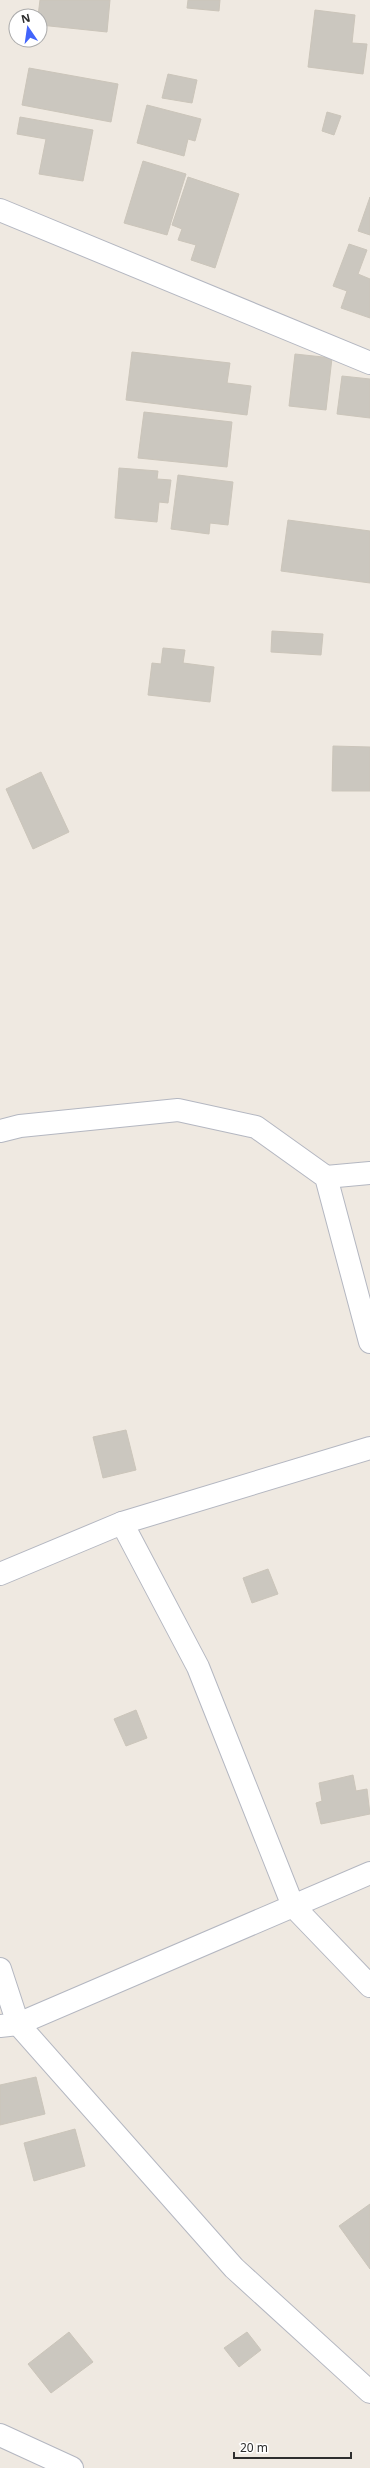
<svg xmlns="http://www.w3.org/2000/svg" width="370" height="2468" font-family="'Noto Sans',sans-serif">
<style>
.building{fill:#cbc7bf;stroke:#cbc5ba}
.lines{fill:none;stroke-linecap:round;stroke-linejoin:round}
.minor-casing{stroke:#b4b7c1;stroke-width:24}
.minor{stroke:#fff;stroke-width:22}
</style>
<rect width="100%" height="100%" fill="#efe9e1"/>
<g class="building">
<polygon points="40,0 110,0 107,32 40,25 40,16 38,16"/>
<polygon points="188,0 220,0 219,11 187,8"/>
<polygon points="315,10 355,15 352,43 367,44 363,74 308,67"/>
<polygon points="29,68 118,84 111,122 22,105"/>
<polygon points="168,74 197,80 192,103 162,98"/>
<polygon points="147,105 201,119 195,141 188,139 184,156 137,143"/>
<polygon points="327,112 341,116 334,135 322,131"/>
<polygon points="20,117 93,130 83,181 39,174 46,139 17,134"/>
<polygon points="143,161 186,174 167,235 124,223"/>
<polygon points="188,177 239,194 215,268 191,260 196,245 178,240 182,229 172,225"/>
<polygon points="370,197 370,235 358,231"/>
<polygon points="349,244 367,250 358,274 370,279 370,318 341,308 347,291 333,286"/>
<polygon points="132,352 230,363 227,383 251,386 247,415 126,400"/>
<polygon points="295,354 332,358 326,410 289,406"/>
<polygon points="342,376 370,379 370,418 337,414"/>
<polygon points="144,412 232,422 227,467 138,458"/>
<polygon points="119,468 158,471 157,479 171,480 168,503 159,502 157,522 115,518"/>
<polygon points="178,475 233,482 228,525 210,523 209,534 171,529"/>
<polygon points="288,520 370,531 370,583 281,571"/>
<polygon points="272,631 323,634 321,655 271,652"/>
<polygon points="163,648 185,650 183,663 214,667 210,702 148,695 152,663 161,664"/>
<polygon points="333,746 370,747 370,791 332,791"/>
<polygon points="41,772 69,832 33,849 6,789"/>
<polygon points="126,1430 136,1470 103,1478 93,1437"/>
<polygon points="268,1569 278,1594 252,1603 243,1578"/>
<polygon points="136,1710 147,1738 126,1746 114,1719"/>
<polygon points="353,1775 356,1791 367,1789 370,1814 321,1824 316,1803 322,1801 319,1783"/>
<polygon points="36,2077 45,2114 0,2125 0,2085"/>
<polygon points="75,2129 85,2166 34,2181 24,2143"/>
<polygon points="370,2204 370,2269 339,2226"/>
<polygon points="69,2332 93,2362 51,2393 28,2364"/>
<polygon points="247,2332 261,2350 239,2367 224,2348"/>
</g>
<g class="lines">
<defs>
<g id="minor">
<polyline points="0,210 370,363"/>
<polyline points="0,1131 20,1126 178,1110 256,1127 326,1177 370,1342"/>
<polyline points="326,1177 370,1173"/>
<polyline points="122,1523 198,1667 293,1906 370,1986"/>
<polyline points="0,1574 122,1523 370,1448"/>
<polyline points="0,1969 18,2024 234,2268 370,2392"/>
<polyline points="0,2026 18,2024 370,1873"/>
<polyline points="0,2435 72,2468"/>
</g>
</defs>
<use href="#minor" class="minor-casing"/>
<use href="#minor" class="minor"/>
</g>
<g transform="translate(28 28) rotate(347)"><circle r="19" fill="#ffffff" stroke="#ababab"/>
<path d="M0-3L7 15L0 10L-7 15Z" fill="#4264fb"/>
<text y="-6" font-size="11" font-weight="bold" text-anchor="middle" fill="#2e2e2e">N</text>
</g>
<path d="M234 2452v6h117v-6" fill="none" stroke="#2e2e2e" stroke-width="2"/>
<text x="240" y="2452" font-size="12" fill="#2e2e2e" stroke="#ffffff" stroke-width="3" paint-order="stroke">20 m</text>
</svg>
